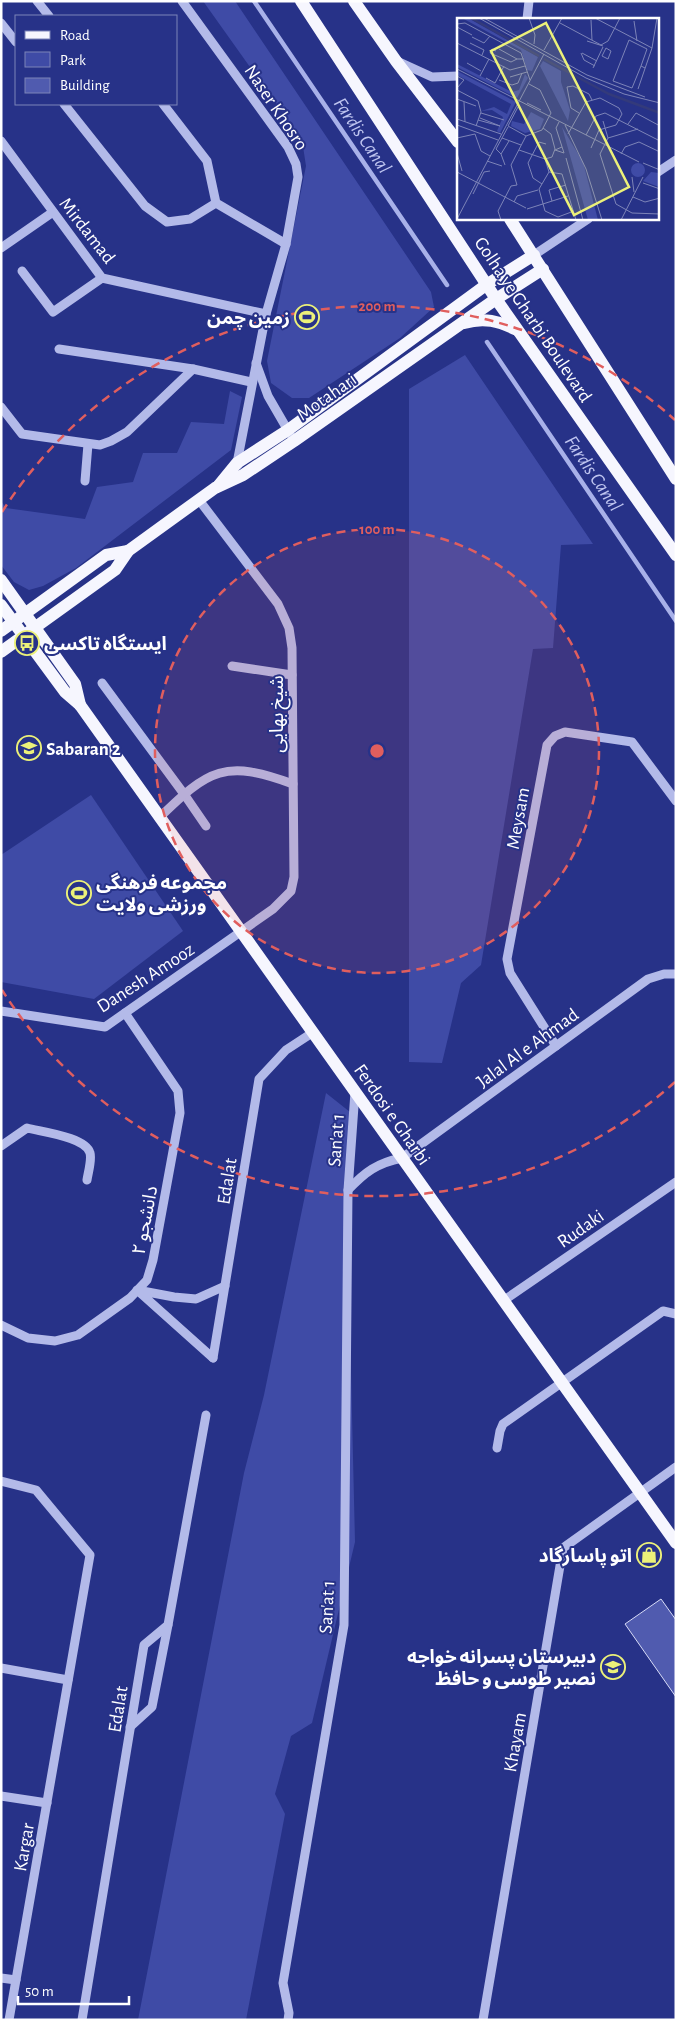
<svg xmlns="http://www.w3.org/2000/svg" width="677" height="2021" font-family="'Alegreya Sans','Noto Sans Arabic',sans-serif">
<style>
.green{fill:#3f4ba6}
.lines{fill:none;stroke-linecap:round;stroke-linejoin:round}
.stream{stroke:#a8b1e9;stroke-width:4.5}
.building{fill:#505baf;stroke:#d7dbf7}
.minor{stroke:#b3bae9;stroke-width:9}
.major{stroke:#f6f6fe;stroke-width:12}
.ring{fill:none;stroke:#e05e5e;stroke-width:2.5;stroke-dasharray:9 6}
.labels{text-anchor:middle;stroke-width:4;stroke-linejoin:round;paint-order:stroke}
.street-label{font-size:19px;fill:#fff;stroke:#273288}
.poi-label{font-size:19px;font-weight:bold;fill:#fff;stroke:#273288;text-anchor:end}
.water-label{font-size:20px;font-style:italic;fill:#bfc5f0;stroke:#273288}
.inset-river{fill:none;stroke:#333a7b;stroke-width:2.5}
.inset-road{fill:none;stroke:#7d84b8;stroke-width:1}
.view{fill:#ecf179;fill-opacity:0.15;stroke:#ecf179;stroke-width:2.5}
.inset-edge{fill:none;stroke:#fff;stroke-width:2.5}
.centre{fill:#e05e5e;stroke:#273288;stroke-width:2.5}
.ring-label{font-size:15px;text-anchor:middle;font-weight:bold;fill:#e05e5e;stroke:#273288;stroke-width:4;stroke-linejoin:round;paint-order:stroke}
</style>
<rect width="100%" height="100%" fill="#273288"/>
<g class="green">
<polygon points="203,1 235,1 431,292 434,307 400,338 309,398 292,398 271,383 267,361 306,166 302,140"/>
<polygon points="465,355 593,544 561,545 553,648 533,649 481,965 461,983 442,1063 409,1062 409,389"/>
<polygon points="230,391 242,397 231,450 76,568 43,586 29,590 14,582 1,565 1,501 6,508 85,519 97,487 133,482 143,453 177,453 191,422 224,424"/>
<polygon points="91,795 183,931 94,999 1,982 1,855"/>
<polygon points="326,1093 350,1112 351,1372 355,1542 312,1723 291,1736 275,1794 285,1814 246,2020 138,2020 244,1473 264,1395"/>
</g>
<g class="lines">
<g class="stream">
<polyline points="254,1 447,285"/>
<polyline points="487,342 676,621"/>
</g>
</g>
<polygon class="building" points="661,1599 676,1620 676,1697 625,1624"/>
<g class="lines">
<g class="minor">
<polyline points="37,1 49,16"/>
<polyline points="182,1 288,147 296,164 298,177 286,244 266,314 237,463 238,465"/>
<polyline points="527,19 529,1"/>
<polyline points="1,23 16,42"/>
<polyline points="397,61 432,77 458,76"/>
<polyline points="64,104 145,206 167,222 190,219 216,203"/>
<polyline points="163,104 207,161 216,203 286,244"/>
<polyline points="1,141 102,278 266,314"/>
<polyline points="658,172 676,160"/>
<polyline points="1,248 53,212"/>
<polyline points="534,255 588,219"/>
<polyline points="22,271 53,312 102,278"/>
<polyline points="59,349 193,369 251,382"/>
<polyline points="256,363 268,396 290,434"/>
<polyline points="1,407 22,434 100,445 111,441 127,432 193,369"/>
<polyline points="85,481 88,444"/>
<polyline points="232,666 292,675"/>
<polyline points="102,683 184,794 206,826"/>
<path d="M159,818C209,769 225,759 293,784"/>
<polyline points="1,1011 105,1027 273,909 291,891 294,877 292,648 289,628 278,604 199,500"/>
<polyline points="556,1046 510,973 507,959 547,745 555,736 565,732 632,742 676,801"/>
<path d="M1,1146L27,1128C42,1132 86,1137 90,1153C92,1160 88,1173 87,1180"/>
<path d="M348,1190C365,1172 377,1163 402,1158L648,979L664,974H676"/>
<polyline points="503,1301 676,1182"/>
<polyline points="1,1325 28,1338 55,1341 78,1335 130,1298 147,1280 153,1260 180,1113 178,1091 125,1013"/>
<polyline points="213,1358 259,1079 286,1050 312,1033"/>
<polyline points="213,1358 137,1290 174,1297 196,1299 225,1286"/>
<polyline points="497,1448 500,1431 503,1424 663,1311 676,1314"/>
<polyline points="1,1481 36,1490 90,1555 9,2020"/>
<polyline points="1,1668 68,1680"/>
<polyline points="130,1727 152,1707 168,1625"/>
<polyline points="1,1796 47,1803"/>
<polyline points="1,1978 16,1980"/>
<polyline points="82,2020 144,1645 168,1625 206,1415"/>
<polyline points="288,2020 289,2013 283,1983 344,1625 348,1190 355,1092"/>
<polyline points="483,2020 563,1548 676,1467"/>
</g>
<g class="major">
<polyline points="301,1 496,299 676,555"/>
<polyline points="354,1 396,61 458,142"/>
<polyline points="510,219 676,479"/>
<path d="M464,323C484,317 499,321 517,330"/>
<polyline points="219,485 237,463 288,430 486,285 534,255"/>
<polyline points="1,580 75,684 80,705"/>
<polyline points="1,605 65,692 80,705 676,1543"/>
<polyline points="1,631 106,555 128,551"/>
<polyline points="1,652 115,570 128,551 215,488 243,475 294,441 496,299 543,269"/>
</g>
</g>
<circle cx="377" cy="751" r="222" fill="#e05e5e" fill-opacity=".12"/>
<g class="ring">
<circle cx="377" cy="751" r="222"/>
<path d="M675 1082A445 445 0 0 1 2 990M2 512A445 445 0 0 1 675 420"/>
</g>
<defs>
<symbol id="stadium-ring" viewBox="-11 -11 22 22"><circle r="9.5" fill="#273288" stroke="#ecf179" stroke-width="1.5"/><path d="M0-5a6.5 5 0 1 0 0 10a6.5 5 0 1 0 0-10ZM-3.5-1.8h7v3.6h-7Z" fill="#ecf179"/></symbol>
<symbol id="bus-ring" viewBox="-11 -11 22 22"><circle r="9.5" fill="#273288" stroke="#ecf179" stroke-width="1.5"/><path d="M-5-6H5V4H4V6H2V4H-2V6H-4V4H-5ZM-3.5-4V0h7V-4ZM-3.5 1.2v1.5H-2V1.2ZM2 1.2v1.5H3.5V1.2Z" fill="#ecf179"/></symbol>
<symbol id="school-ring" viewBox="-11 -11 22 22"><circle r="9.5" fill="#273288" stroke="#ecf179" stroke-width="1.5"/><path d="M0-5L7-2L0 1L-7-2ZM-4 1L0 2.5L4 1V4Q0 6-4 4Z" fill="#ecf179"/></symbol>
<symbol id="shop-ring" viewBox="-11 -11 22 22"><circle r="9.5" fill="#273288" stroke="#ecf179" stroke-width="1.5"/><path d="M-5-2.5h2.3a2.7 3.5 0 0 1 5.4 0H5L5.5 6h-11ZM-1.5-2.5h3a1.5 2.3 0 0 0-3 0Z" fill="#ecf179"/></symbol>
</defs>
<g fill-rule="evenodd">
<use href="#stadium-ring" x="293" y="303" width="28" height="28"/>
<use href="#bus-ring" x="13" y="629" width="28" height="28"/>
<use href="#school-ring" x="15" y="734" width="28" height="28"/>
<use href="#stadium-ring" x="65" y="879" width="28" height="28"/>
<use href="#shop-ring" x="635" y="1541" width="28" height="28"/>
<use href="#school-ring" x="599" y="1653" width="28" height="28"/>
</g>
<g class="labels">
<g class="street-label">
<text transform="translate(277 107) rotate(56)" y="7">Naser Khosro</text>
<text transform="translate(88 230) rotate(52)" y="7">Mirdamad</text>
<text transform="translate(534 319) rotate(56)" y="7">Golha ye Gharbi Boulevard</text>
<text transform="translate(326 396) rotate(-35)" y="7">Motahari</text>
<text transform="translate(276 714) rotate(-90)" y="7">شیخ بهایی</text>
<text transform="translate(517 818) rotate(-80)" y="7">Meysam</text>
<text transform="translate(145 977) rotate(-33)" y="7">Danesh Amooz</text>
<text transform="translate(527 1047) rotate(-36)" y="7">Jalal Al e Ahmad</text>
<text transform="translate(393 1114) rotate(55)" y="7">Ferdosi e Gharbi</text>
<text transform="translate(335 1140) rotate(-86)" y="7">San'at 1</text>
<text transform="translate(226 1181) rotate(-81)" y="7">Edalat</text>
<text transform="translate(144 1220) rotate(-79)" y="7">دانشجو ۲</text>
<text transform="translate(580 1228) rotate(-35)" y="7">Rudaki</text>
<text transform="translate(326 1607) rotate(-87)" y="7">San'at 1</text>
<text transform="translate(117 1709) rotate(-81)" y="7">Edalat</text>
<text transform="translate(514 1742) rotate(-80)" y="7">Khayam</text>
<text transform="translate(23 1847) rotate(-80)" y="7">Kargar</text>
</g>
<g class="poi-label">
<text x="290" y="324">زمین چمن</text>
<text x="44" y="650" text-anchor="start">ایستگاه تاکسی</text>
<text x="46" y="755" text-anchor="start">Sabaran 2</text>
<text x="96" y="889" text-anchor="start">مجموعه فرهنگی<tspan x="96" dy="22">ورزشی ولایت</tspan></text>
<text x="632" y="1562">اتو پاسارگاد</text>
<text x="596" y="1663">دبیرستان پسرانه خواجه<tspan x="596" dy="22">نصیر طوسی و حافظ</tspan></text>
</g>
<g class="water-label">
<text transform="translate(363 135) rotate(56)" y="7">Fardis Canal</text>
<text transform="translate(594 473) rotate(56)" y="7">Fardis Canal</text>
</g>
</g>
<g transform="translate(457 18)">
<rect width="202" height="202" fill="#273288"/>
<path d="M5,0H11L81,39L75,53L70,52L64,32ZM86,43L104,53V64L113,92L111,103L83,48ZM0,46L55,74L62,72L68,56L71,60L60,80L0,49ZM0,53L59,84L43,115L40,113L46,99L35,92L24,93L37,89L50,96L54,86L0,57ZM74,94L87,101L83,111L68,115L54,108L55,103L67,106ZM105,109L126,144L141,202H131ZM174 152a7 7 0 1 1 14 0a7 7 0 1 1-14 0ZM194,154L202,155V169L186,163Z" fill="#3f4ba6"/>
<path class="inset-river" d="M14,0L82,38M87,41L152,76L203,95"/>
<path class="inset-road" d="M22,0L129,60L167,76L203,85M27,0L130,57L188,79M72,0L78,17L77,26M138,0L195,30M134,2L135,22M177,3L180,23M103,5L144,27L151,23L163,0M0,6L8,5L64,35L73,62M0,9L15,17M15,19L27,25L33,18M130,23L146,28M0,25L53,52L68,48M13,25L27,32L25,37M149,30L154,33L151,41L145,38ZM42,31L60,41H67M87,32L105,0M39,33L35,31L33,35L54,44L60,41M124,35L127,42L138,48M125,35L140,43M10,45L24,53M184,48L190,31L172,22L156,63L175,70L184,48L188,50M136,50L146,29M0,51L182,144M0,58L7,62L0,70M23,58L32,41M53,59L70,54M29,60L38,65L47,48M42,62L55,67L61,65L65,55M181,71L195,30L200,0M0,72L21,83L24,94L19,108M0,81L19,88M7,84L8,104M70,85L84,92M61,89L51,108L69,118M24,95L47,102M122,95L114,90L110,69L116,68L132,76L135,82M0,101L44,116M21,102L43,108L23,100M146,103L151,120M102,104L99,110L107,135M171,106L179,95L203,108M0,107L41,122M108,107L129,151L145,202M86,110L94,116L98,131L95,139L88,141M181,111L151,120L143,136L159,186L175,195L203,196M111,116L129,84L143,80L162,90L165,96L159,107L142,112L134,130M129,117L139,98L148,95L203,123M0,120L18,116L24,133L33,138M45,120L64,127M105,129L98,132L107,135M62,132L88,141M0,135L5,153M44,136L39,131L51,109M164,136L168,129L182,124L203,134M109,140L126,202M88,141L92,154L82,171L88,193L101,199L117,193M30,143L45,148M186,145L203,152M48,147L44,136L52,123M0,154L69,190M92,154L105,156L119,202M175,159L177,174M186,165L203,171M85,166L76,160L71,145L82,124L89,126M16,176L27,154L33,153M176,179L188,184L203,180M95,183L92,172L109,167M57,184L60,178L81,172M70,191L111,178M0,201L87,36M44,202L41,193L54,168L60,167L54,147L69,118L85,112L94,95L83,72L72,66M164,202L186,159"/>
<path class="view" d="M89,5L172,169L117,197L34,33Z"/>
<rect width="202" height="202" class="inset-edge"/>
</g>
<circle cx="377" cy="751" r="8" class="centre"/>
<g class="ring-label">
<text x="377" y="311">200 m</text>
<text x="377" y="534">100 m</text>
</g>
<rect width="677" height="2021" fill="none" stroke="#ffffff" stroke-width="5"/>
<rect x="15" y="15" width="162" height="90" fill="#273288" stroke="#7d84b8"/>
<rect x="25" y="31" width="25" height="8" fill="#f6f6fe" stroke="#7d84b8"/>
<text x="60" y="40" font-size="15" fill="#ffffff">Road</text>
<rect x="25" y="52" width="25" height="15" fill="#3f4ba6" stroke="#7d84b8"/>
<text x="60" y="65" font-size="15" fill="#ffffff">Park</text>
<rect x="25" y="78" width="25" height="15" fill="#505baf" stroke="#7d84b8"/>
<text x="60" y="90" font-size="15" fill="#ffffff">Building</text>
<path d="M18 1996v8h111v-8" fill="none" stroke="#ffffff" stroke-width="2.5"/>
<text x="25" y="1996" font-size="15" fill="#ffffff" stroke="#273288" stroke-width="4" paint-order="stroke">50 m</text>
</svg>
